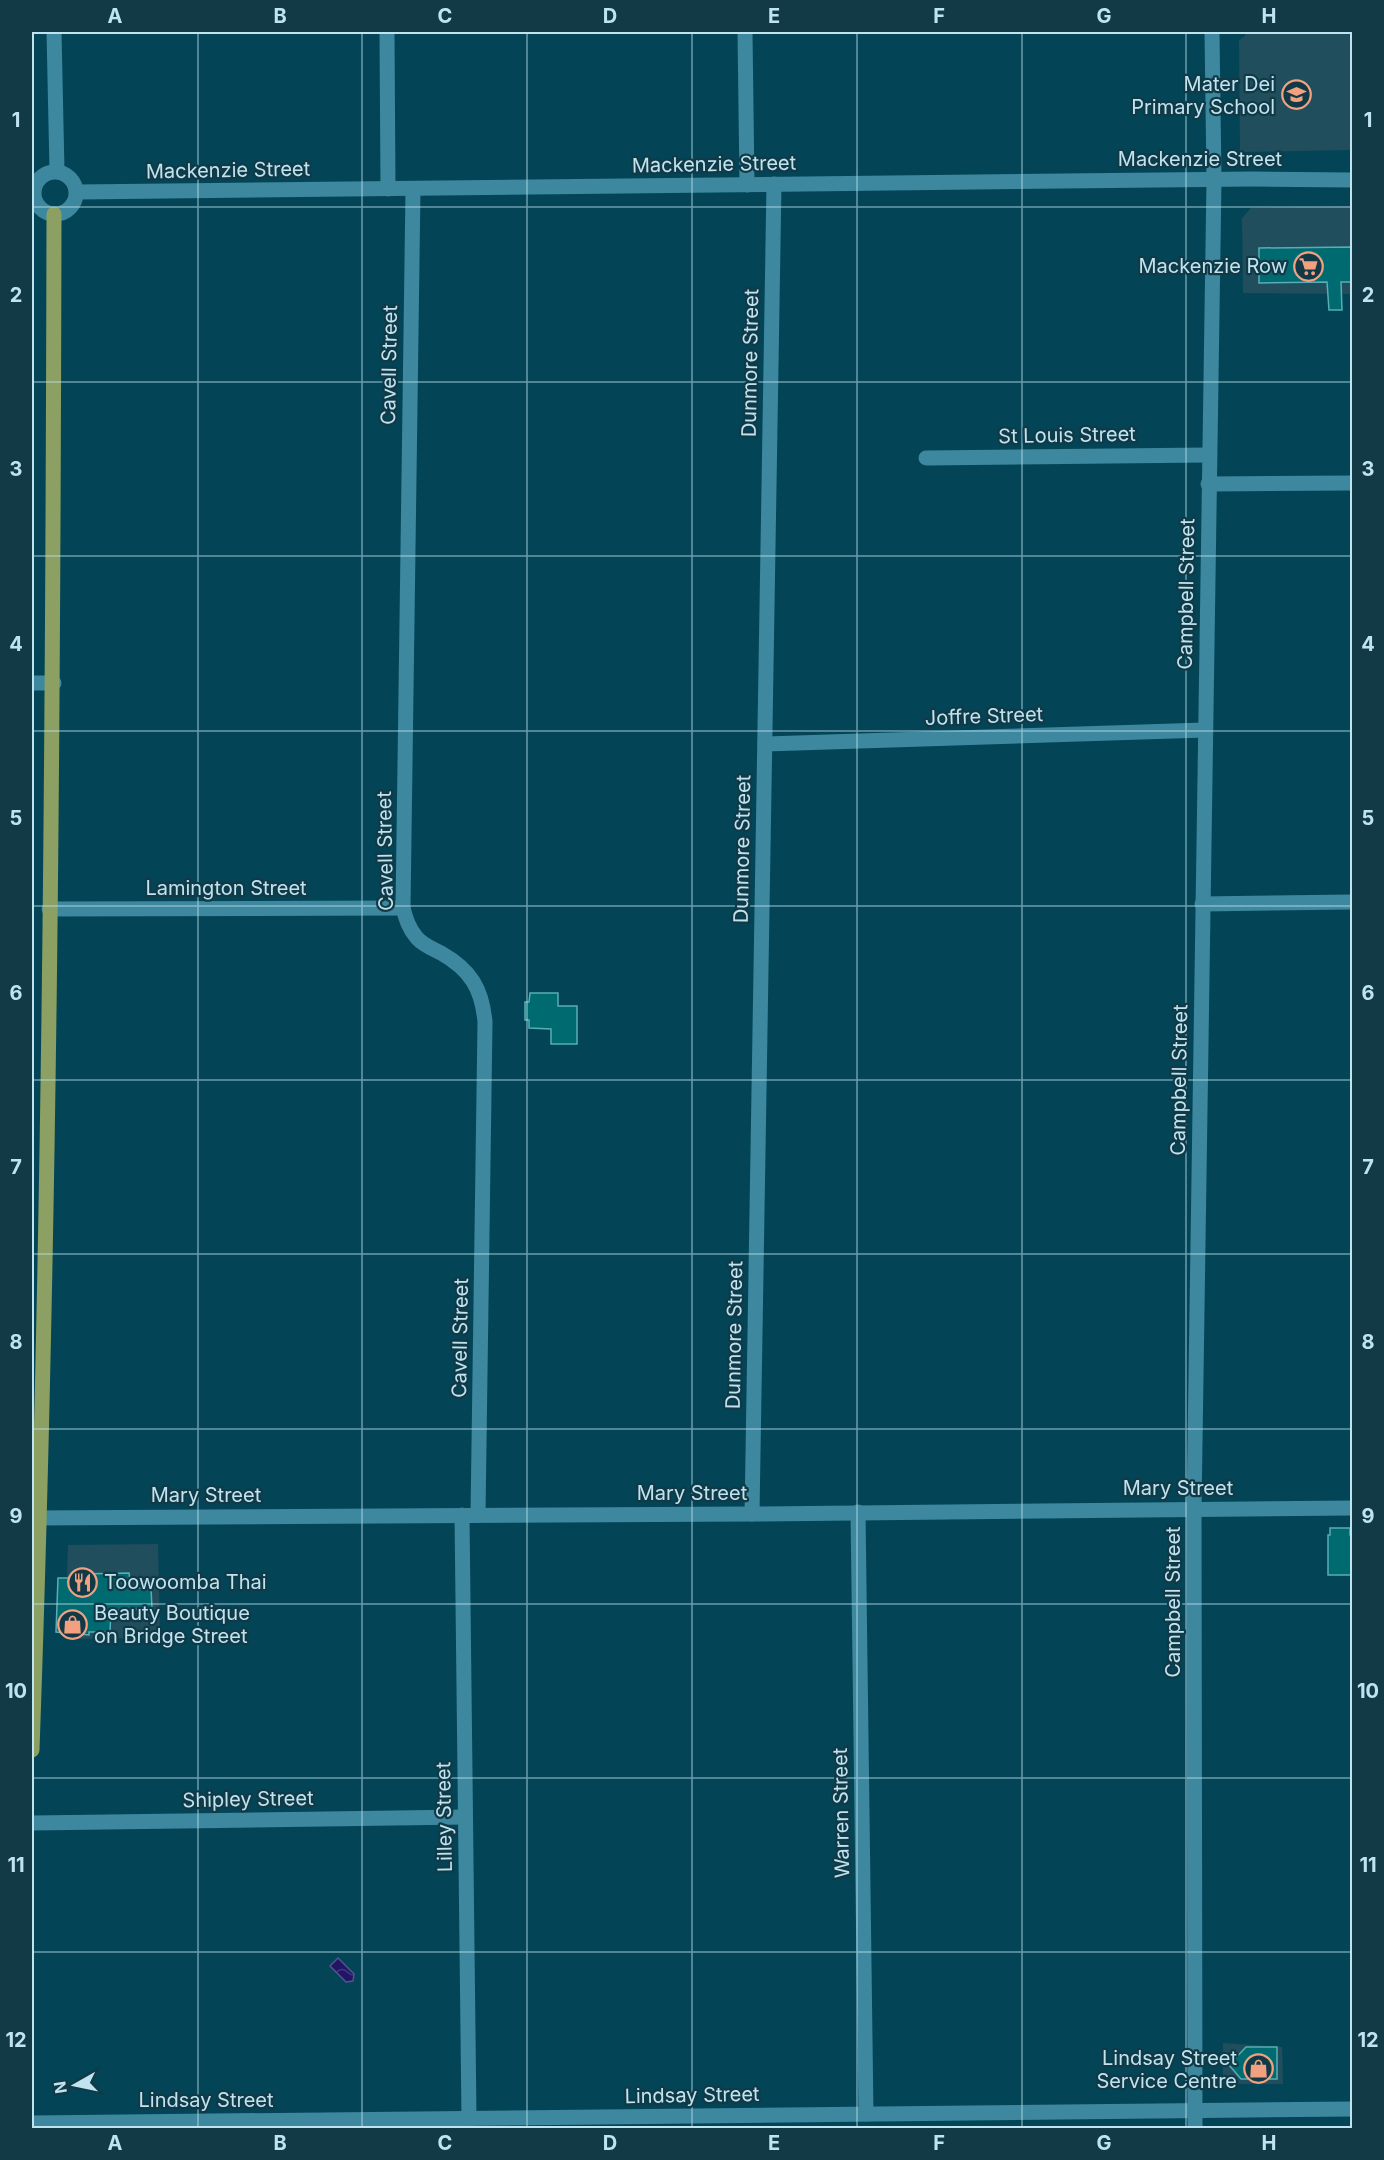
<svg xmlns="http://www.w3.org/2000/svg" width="1384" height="2160" font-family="Inter,sans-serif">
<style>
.built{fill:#204e5c}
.water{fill:url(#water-waves);stroke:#52538f;stroke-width:1.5}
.building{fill:#006a71;stroke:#59adb4;stroke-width:1.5}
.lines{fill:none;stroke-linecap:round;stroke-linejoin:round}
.minor{stroke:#3d879f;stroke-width:15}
.major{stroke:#8ba062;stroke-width:15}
.grid{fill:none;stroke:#c0e3f0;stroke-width:1.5;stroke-opacity:0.55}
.labels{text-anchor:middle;stroke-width:4.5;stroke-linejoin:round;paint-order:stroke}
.poi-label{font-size:20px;fill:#c0e3f0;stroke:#113946;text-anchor:end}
.street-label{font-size:20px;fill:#c0e3f0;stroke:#113946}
.neatline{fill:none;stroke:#c0e3f0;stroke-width:2}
.grid-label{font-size:20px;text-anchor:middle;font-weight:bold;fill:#c0e3f0}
</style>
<defs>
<pattern id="water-waves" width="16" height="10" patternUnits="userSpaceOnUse" patternTransform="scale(1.5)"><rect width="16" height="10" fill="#231565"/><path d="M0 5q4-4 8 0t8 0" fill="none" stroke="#41377b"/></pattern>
</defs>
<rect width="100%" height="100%" fill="#034557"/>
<g class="built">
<polygon points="1245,32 1352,32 1352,150 1240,152 1239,40 1245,36"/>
<polygon points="1352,206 1352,294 1243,293 1242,218 1251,208"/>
<polygon points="158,1544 160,1638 65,1639 68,1545"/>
<polygon points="1223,2043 1282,2047 1283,2084 1223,2084"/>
</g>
<polygon class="water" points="338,1958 354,1974 353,1981 346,1982 330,1966"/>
<g class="building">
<polygon points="1353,247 1353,282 1341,282 1342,310 1329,310 1327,282 1259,283 1259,248"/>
<polygon points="530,993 558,993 558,1006 577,1006 577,1044 551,1044 551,1029 529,1028 529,1020 525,1020 525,1002 529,1002"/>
<polygon points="1330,1528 1350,1528 1350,1535 1353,1535 1352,1575 1328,1575 1328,1535 1330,1535"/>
<polygon points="129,1573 131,1588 151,1588 152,1609 111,1610 110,1632 89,1632 89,1635 56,1632 58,1578 80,1578 79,1574"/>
<polygon points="1246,2047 1277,2047 1277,2079 1241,2079 1229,2065"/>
</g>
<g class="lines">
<g class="minor">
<polyline points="54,32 57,171"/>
<polyline points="387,32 388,189"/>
<polyline points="745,32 747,185"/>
<circle cx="55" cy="193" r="21"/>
<path d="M413,189L403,908C406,919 409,929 417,938C423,945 433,949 441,953C471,970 482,989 485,1022L478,1515"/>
<polyline points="77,192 1252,179 1352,180"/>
<polyline points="926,458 1208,455"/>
<polyline points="1208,484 1352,483"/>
<polyline points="32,683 54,683"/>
<polyline points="765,744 1205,730"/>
<polyline points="1202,904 1352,902"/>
<polyline points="49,909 403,908"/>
<polyline points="858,1512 866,2114"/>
<polyline points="752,1514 774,184"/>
<polyline points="462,1515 469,2119"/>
<polyline points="32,1518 752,1514 1352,1508"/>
<polyline points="32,1823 465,1817"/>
<polyline points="32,2123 1352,2109"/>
<polyline points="1195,2128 1194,1509 1214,180 1212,32"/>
</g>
<path class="major" d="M32,1750C50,1239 53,726 54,214"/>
</g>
<path class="grid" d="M198,32V2128M362,32V2128M527,32V2128M692,32V2128M857,32V2128M1022,32V2128M1186,32V2128M32,207H1352M32,382H1352M32,556H1352M32,731H1352M32,906H1352M32,1080H1352M32,1254H1352M32,1429H1352M32,1604H1352M32,1778H1352M32,1952H1352"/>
<defs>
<symbol id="school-ring" viewBox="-11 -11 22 22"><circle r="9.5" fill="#113946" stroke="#f2a080" stroke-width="1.5"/><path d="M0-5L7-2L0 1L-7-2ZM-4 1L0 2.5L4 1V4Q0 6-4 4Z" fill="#f2a080"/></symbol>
<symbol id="supermarket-ring" viewBox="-11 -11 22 22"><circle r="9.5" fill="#113946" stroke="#f2a080" stroke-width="1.5"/><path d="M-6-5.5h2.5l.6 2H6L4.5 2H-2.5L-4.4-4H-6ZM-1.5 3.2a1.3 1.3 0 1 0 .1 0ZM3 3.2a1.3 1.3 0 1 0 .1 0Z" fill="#f2a080"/></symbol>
<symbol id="restaurant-ring" viewBox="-11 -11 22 22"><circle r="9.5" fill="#113946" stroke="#f2a080" stroke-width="1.5"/><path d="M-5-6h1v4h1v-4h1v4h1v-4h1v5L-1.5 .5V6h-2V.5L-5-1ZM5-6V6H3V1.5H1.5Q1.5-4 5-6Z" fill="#f2a080"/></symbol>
<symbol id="shop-ring" viewBox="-11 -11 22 22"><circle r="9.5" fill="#113946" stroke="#f2a080" stroke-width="1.5"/><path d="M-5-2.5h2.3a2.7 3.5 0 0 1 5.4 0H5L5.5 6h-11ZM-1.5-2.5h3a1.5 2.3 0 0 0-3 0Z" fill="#f2a080"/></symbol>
</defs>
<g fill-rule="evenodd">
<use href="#school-ring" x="1280" y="78" width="33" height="33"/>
<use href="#supermarket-ring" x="1292" y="250" width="33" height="33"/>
<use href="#restaurant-ring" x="66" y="1566" width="33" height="33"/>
<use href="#shop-ring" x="56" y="1608" width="33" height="33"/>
<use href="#shop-ring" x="1242" y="2052" width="33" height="33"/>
</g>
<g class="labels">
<g class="poi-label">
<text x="1275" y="91">Mater Dei<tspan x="1275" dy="23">Primary School</tspan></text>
<text x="1287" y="273">Mackenzie Row</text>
<text x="104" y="1589" text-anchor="start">Toowoomba Thai</text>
<text x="94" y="1620" text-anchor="start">Beauty Boutique<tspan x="94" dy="23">on Bridge Street</tspan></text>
<text x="1237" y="2065">Lindsay Street<tspan x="1237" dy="23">Service Centre</tspan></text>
</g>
<g class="street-label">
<text x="1200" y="166">Mackenzie Street</text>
<text transform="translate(714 164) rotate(-1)" y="7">Mackenzie Street</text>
<text transform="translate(228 170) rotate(-1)" y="7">Mackenzie Street</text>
<text transform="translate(750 363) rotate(-89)" y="7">Dunmore Street</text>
<text transform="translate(389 365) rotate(-89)" y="7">Cavell Street</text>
<text transform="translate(1067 435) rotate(-1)" y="7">St Louis Street</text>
<text transform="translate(1186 594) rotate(-89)" y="7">Campbell Street</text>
<text transform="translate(984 716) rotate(-2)" y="7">Joffre Street</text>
<text transform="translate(742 849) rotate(-89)" y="7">Dunmore Street</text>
<text transform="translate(385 851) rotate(-91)" y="7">Cavell Street</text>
<text x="226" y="895">Lamington Street</text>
<text transform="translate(1179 1080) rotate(-89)" y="7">Campbell Street</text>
<text transform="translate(734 1335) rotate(-89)" y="7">Dunmore Street</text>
<text transform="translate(460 1338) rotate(-89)" y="7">Cavell Street</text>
<text x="1178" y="1495">Mary Street</text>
<text x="692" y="1500">Mary Street</text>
<text x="206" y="1502">Mary Street</text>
<text transform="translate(1173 1602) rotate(-90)" y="7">Campbell Street</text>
<text transform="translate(248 1799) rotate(-1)" y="7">Shipley Street</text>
<text transform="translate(841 1813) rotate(-91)" y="7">Warren Street</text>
<text transform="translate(444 1817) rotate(-91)" y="7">Lilley Street</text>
<text transform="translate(692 2095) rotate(-1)" y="7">Lindsay Street</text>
<text x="206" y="2107">Lindsay Street</text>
</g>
</g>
<rect width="1384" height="2160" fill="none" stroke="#113946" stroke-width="66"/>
<g transform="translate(75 2085) rotate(261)" stroke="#113946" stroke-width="4.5" paint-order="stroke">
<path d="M0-4.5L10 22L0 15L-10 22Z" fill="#c0e3f0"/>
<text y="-9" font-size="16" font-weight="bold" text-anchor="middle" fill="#c0e3f0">N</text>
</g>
<rect x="33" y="33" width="1318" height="2094" class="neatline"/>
<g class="grid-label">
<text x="115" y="23">A</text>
<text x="280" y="23">B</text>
<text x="445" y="23">C</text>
<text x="610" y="23">D</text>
<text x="774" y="23">E</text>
<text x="939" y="23">F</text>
<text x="1104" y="23">G</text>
<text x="1269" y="23">H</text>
<text x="16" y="127">1</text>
<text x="1368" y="127">1</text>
<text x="16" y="302">2</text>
<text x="1368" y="302">2</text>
<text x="16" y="476">3</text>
<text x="1368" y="476">3</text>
<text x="16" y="651">4</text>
<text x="1368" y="651">4</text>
<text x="16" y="825">5</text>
<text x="1368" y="825">5</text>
<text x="16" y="1000">6</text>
<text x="1368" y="1000">6</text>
<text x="16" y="1174">7</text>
<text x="1368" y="1174">7</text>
<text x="16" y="1349">8</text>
<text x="1368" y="1349">8</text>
<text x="16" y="1523">9</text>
<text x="1368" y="1523">9</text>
<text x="16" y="1698">10</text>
<text x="1368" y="1698">10</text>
<text x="16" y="1872">11</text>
<text x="1368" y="1872">11</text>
<text x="16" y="2047">12</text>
<text x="1368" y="2047">12</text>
<text x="115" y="2150">A</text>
<text x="280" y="2150">B</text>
<text x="445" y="2150">C</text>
<text x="610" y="2150">D</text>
<text x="774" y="2150">E</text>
<text x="939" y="2150">F</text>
<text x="1104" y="2150">G</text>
<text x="1269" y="2150">H</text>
</g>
</svg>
